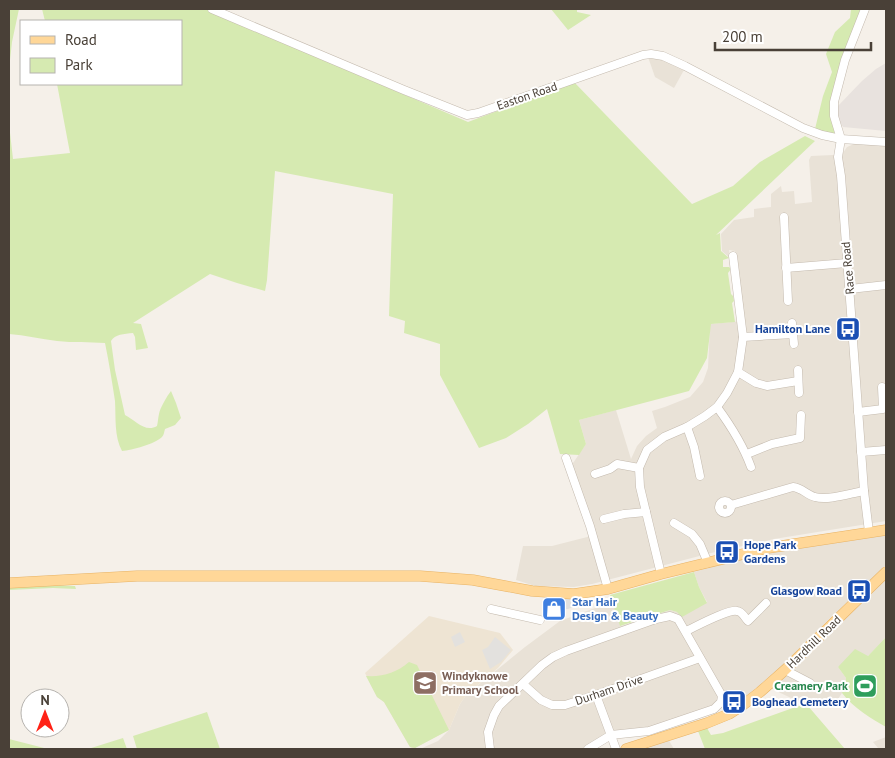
<svg xmlns="http://www.w3.org/2000/svg" width="895" height="758" font-family="'PT Sans',sans-serif">
<style>
.residential{fill:#e9e2d7}
.industrial{fill:#e8e2de}
.education{fill:#eee4d3}
.green{fill:#d6eab1}
.parking{fill:#e3e1de}
.lines{fill:none;stroke-linecap:round;stroke-linejoin:round}
.minor-casing{stroke:#c4baae;stroke-width:9}
.major-casing{stroke:#e8b365;stroke-width:11}
.minor{stroke:#fff;stroke-width:8}
.major{stroke:#ffd798;stroke-width:10}
.labels{text-anchor:middle;stroke-width:4;stroke-linejoin:round;paint-order:stroke}
.street-label{font-size:12px;fill:#494037;stroke:#fff}
.transit-label{font-size:12px;font-weight:bold;fill:#164399;stroke:#fff;text-anchor:end}
.shop-label{font-size:12px;font-weight:bold;fill:#366cbe;stroke:#fff;text-anchor:start}
.education-label{font-size:12px;font-weight:bold;fill:#785e54;stroke:#fff;text-anchor:start}
.leisure-label{font-size:12px;font-weight:bold;fill:#27864d;stroke:#fff;text-anchor:end}
</style>
<rect width="100%" height="100%" fill="#f5f0e9"/>
<g class="residential">
<polygon points="648,57 665,60 684,70 674,88 655,77"/>
<polygon points="854,144 886,145 886,521 774,539 711,553 592,584 574,587 535,586 516,580 523,546 552,546 595,535 571,466 586,444 579,420 616,410 631,459 637,446 646,436 657,428 652,411 665,407 690,397 703,382 708,368 710,324 743,321 735,251 729,250 730,258 722,251 721,234 734,220 754,217 754,209 771,207 771,194 781,186 782,192 794,191 795,204 812,202 809,160 811,156 833,155 841,156 847,147"/>
<polygon points="886,534 886,565 825,623 791,659 749,694 738,701 723,696 721,702 649,731 611,735 588,749 420,749 438,741 449,730 460,704 467,694 525,647 560,621 603,605 602,603 611,598 621,626 670,610 677,612 707,602 699,587 694,572 756,555"/>
<polygon points="886,576 886,637 868,656 838,667 846,678 842,693 836,702 809,708 808,706 770,688"/>
<polygon points="886,737 886,749 877,749 878,748 873,742"/>
<polygon points="668,739 674,749 639,749"/>
</g>
<polygon class="industrial" points="886,63 886,131 843,127 838,119 838,106 862,81 876,69"/>
<polygon class="education" points="429,616 500,633 513,650 498,668 467,694 460,704 449,730 415,748 412,748 410,747 384,702 377,697 365,673"/>
<g class="green">
<polygon points="9,9 19,9 12,42 9,69"/>
<path d="M42,9H206L239,22L258,32L468,122L574,82L692,204L733,186L760,162L805,136L815,141L716,235L720,233L721,251L729,258L723,260V267H729L731,269L728,273L731,294L733,296L734,301L732,303L735,322L711,324L707,358L689,391L579,420L586,444L579,455L560,454L547,409L528,424L506,438L479,448L440,375V344L404,333L405,321L389,316L393,194L275,171L267,280L265,291L237,283L210,274L133,323L141,324L148,348L136,350L135,337L133,333C124,334 115,334 111,341L115,370L125,415C135,420 145,433 157,426C158,422 158,418 159,414C160,408 167,396 171,391L176,403L181,418L175,425L165,429C164,432 164,435 162,437C155,444 132,450 122,451C114,436 116,418 115,401C112,382 109,362 105,343C89,342 73,343 57,341C41,339 25,335 9,334V124L13,159L70,153L57,84H181V21H45Z"/>
<polygon points="551,9 577,9 577,12 591,15 568,30"/>
<polygon points="851,9 861,9 847,46 832,100 831,119 837,136 815,129 823,96 832,72 826,54 835,32 850,18"/>
<polygon points="694,572 699,587 707,603 682,617 677,612 670,610 620,626 610,595"/>
<polygon points="41,585 75,586 76,589 53,588 9,590 9,587"/>
<path d="M886,637V727C870,718 854,708 842,693L846,678L838,667L855,649L868,656Z"/>
<path d="M409,662L417,665L449,730L415,748L410,747L384,702L377,697L366,676C383,677 396,673 409,662Z"/>
<polygon points="804,704 808,706 845,749 705,749 698,731 707,728 711,735 723,733"/>
<polygon points="207,712 220,749 137,749 133,736"/>
<polygon points="123,738 127,749 88,749"/>
<polygon points="9,739 48,749 9,749"/>
</g>
<g class="parking">
<polygon points="549,598 572,599 574,607 568,609 559,609 554,604 549,604"/>
<polygon points="460,632 465,642 455,647 451,637"/>
<polygon points="495,637 511,650 501,662 490,669 482,650 488,647"/>
</g>
<g class="lines">
<defs>
<g id="minor">
<polyline points="212,9 404,90 467,115 478,113 643,55 651,54 663,56 685,66 803,128 822,135 841,139 886,142"/>
<polyline points="865,9 845,60 834,102 834,116 841,139 838,157 841,176 864,491 869,532"/>
<polyline points="784,217 788,301"/>
<polyline points="786,268 847,263"/>
<polyline points="850,289 886,285"/>
<polyline points="792,323 794,344"/>
<polyline points="743,337 793,334"/>
<polyline points="798,370 799,393"/>
<polyline points="738,372 756,383 767,386 798,381"/>
<path d="M717,407C731,426 743,445 751,467"/>
<polyline points="858,412 883,409 882,387"/>
<polyline points="687,427 694,447 700,476"/>
<polyline points="861,452 886,450"/>
<polyline points="747,454 772,444 800,438 801,415"/>
<polyline points="566,458 590,526 608,589"/>
<polyline points="595,474 610,469 617,464 639,468"/>
<circle cx="725" cy="507" r="6"/>
<path d="M731,505L793,487C802,488 807,495 815,497C828,501 851,493 864,491"/>
<polyline points="604,519 624,514 646,512"/>
<polyline points="674,523 692,534 700,544 708,563"/>
<polyline points="661,574 646,512 640,487 639,468 647,450 664,437 687,427 705,416 717,407 727,393 738,372 743,337 733,256"/>
<polyline points="491,609 540,620"/>
<path d="M686,631C695,627 728,609 737,611C742,611 745,618 748,621L766,603"/>
<polyline points="785,670 810,683"/>
<polyline points="523,684 541,700 552,705 565,705 596,695 700,658"/>
<polyline points="596,695 616,749"/>
<polyline points="490,749 488,732 494,715 499,706 542,665 553,657 566,651 656,619 670,616 678,619 722,696 721,702 714,709 649,731 611,735 588,749"/>
</g>
<g id="major">
<polyline points="9,583 137,576 420,576 473,580 532,591 574,594 608,589 661,574 768,548 886,530"/>
<polyline points="626,749 707,723 729,714 743,705 760,692 785,670 886,572"/>
</g>
</defs>
<use href="#minor" class="minor-casing"/>
<use href="#major" class="major-casing"/>
<use href="#minor" class="minor"/>
<use href="#major" class="major"/>
</g>
<defs>
<symbol id="bus-square" viewBox="-11 -11 22 22"><rect x="-9" y="-9" width="18" height="18" rx="4" fill="#1a4fb4" stroke="#fff"/><path d="M-5-6H5V4H4V6H2V4H-2V6H-4V4H-5ZM-3.5-4V0h7V-4ZM-3.5 1.2v1.5H-2V1.2ZM2 1.2v1.5H3.5V1.2Z" fill="#fff"/></symbol>
<symbol id="shop-square" viewBox="-11 -11 22 22"><rect x="-9" y="-9" width="18" height="18" rx="4" fill="#3f7fe0" stroke="#fff"/><path d="M-5-2.5h2.3a2.7 3.5 0 0 1 5.4 0H5L5.5 6h-11ZM-1.5-2.5h3a1.5 2.3 0 0 0-3 0Z" fill="#fff"/></symbol>
<symbol id="school-square" viewBox="-11 -11 22 22"><rect x="-9" y="-9" width="18" height="18" rx="4" fill="#8d6e63" stroke="#fff"/><path d="M0-5L7-2L0 1L-7-2ZM-4 1L0 2.5L4 1V4Q0 6-4 4Z" fill="#fff"/></symbol>
<symbol id="stadium-square" viewBox="-11 -11 22 22"><rect x="-9" y="-9" width="18" height="18" rx="4" fill="#2e9e5b" stroke="#fff"/><path d="M0-5a6.5 5 0 1 0 0 10a6.5 5 0 1 0 0-10ZM-3.5-1.8h7v3.6h-7Z" fill="#fff"/></symbol>
</defs>
<g fill-rule="evenodd">
<use href="#bus-square" x="834" y="315" width="28" height="28"/>
<use href="#bus-square" x="713" y="538" width="28" height="28"/>
<use href="#bus-square" x="845" y="577" width="28" height="28"/>
<use href="#shop-square" x="540" y="595" width="28" height="28"/>
<use href="#school-square" x="411" y="669" width="28" height="28"/>
<use href="#stadium-square" x="851" y="672" width="28" height="28"/>
<use href="#bus-square" x="720" y="688" width="28" height="28"/>
</g>
<g class="labels">
<g class="street-label">
<text transform="translate(527 96) rotate(-19)" y="4">Easton Road</text>
<text transform="translate(848 268) rotate(-95)" y="4">Race Road</text>
<text transform="translate(814 642) rotate(-44)" y="4">Hardhill Road</text>
<text transform="translate(609 690) rotate(-19)" y="4">Durham Drive</text>
</g>
<g class="transit-label">
<text x="830" y="333">Hamilton Lane</text>
<text x="744" y="549" text-anchor="start">Hope Park<tspan x="744" dy="14">Gardens</tspan></text>
<text x="842" y="595">Glasgow Road</text>
<text x="752" y="706" text-anchor="start">Boghead Cemetery</text>
</g>
<g class="shop-label">
<text x="572" y="606">Star Hair<tspan x="572" dy="14">Design &amp; Beauty</tspan></text>
</g>
<g class="education-label">
<text x="442" y="680">Windyknowe<tspan x="442" dy="14">Primary School</tspan></text>
</g>
<g class="leisure-label">
<text x="848" y="690">Creamery Park</text>
</g>
</g>
<rect width="895" height="758" fill="none" stroke="#494037" stroke-width="20"/>
<rect x="20" y="20" width="162" height="65" fill="#ffffff" stroke="#b6b3af"/>
<rect x="30" y="36" width="25" height="8" fill="#ffd798" stroke="#b6b3af"/>
<text x="65" y="45" font-size="15" fill="#494037">Road</text>
<rect x="30" y="58" width="25" height="15" fill="#d6eab1" stroke="#b6b3af"/>
<text x="65" y="70" font-size="15" fill="#494037">Park</text>
<g transform="translate(45 713)"><circle r="24" fill="#ffffff" stroke="#b6b3af"/>
<path d="M0-4L9 19L0 12L-9 19Z" fill="#ff2216"/>
<text y="-8" font-size="14" font-weight="bold" text-anchor="middle" fill="#494037">N</text>
</g>
<path d="M715 42v8h156v-8" fill="none" stroke="#494037" stroke-width="2.5"/>
<text x="722" y="42" font-size="15" fill="#494037" stroke="#ffffff" stroke-width="4" paint-order="stroke">200 m</text>
</svg>
